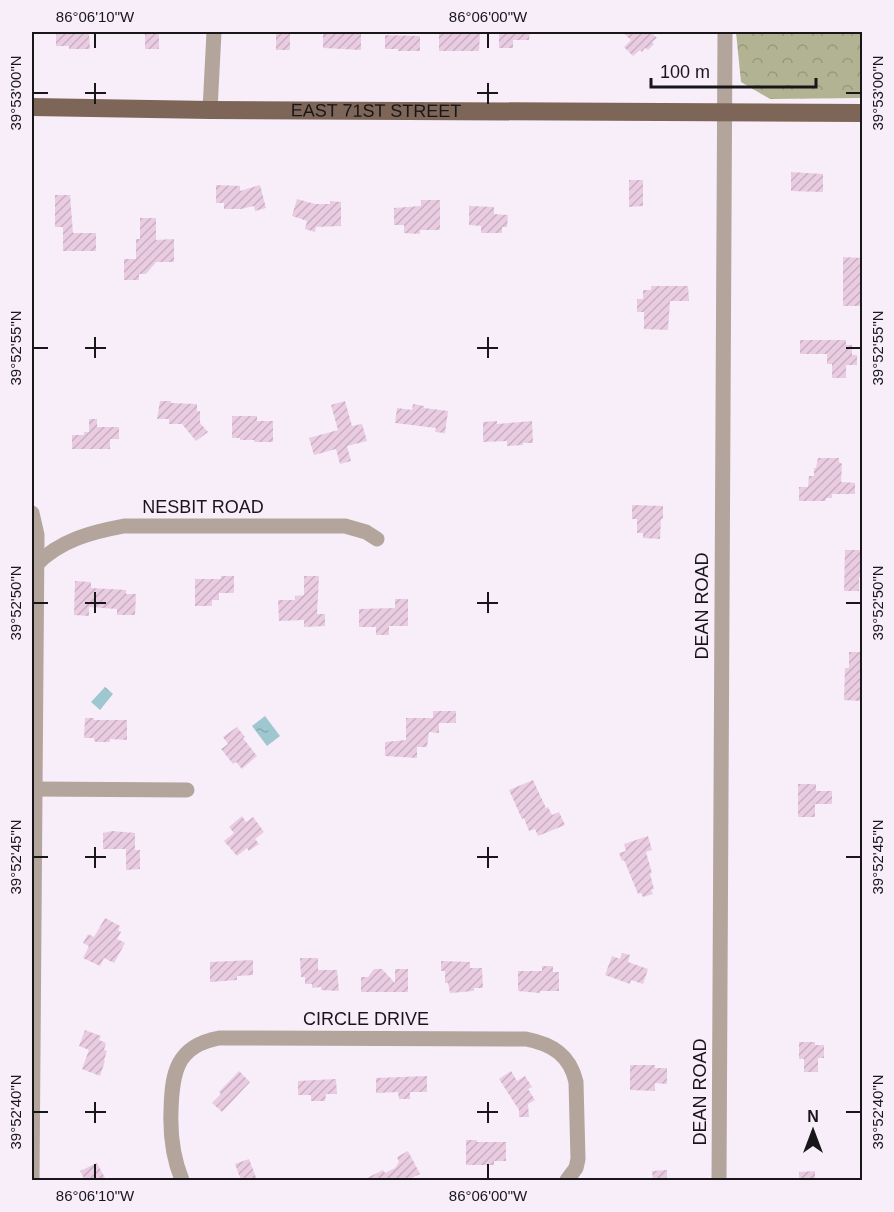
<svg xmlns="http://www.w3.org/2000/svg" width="894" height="1212" font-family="Arial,sans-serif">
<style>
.forest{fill:url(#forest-crowns)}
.water{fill:url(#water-ripples)}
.building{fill:url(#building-hatch)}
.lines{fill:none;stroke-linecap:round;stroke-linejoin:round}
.minor{stroke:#b3a59c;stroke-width:15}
.major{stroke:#7d6557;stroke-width:18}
.ticks{fill:none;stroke:#19161a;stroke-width:2}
.labels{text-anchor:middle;stroke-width:5;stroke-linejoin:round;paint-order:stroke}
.street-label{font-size:18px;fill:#19161a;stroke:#f7eefa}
.neatline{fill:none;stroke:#19161a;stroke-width:2}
.ticks-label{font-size:15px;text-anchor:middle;fill:#19161a}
</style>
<defs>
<pattern id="forest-crowns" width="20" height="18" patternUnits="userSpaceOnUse" patternTransform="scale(1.5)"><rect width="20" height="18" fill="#b1b392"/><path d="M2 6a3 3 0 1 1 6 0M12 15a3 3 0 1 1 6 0" fill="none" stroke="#98997d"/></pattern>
<pattern id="water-ripples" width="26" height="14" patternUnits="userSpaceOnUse" patternTransform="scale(1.5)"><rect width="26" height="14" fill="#9ec7d0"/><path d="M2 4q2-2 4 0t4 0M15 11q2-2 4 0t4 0" fill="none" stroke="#88aab2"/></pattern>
<pattern id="building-hatch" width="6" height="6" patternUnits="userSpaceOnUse" patternTransform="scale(1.5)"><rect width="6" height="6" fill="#eacce2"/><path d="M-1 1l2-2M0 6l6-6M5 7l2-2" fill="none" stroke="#c8aec1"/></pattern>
</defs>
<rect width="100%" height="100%" fill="#f7eefa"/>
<polygon class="forest" points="736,32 862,32 862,98 770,99 741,82"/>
<g class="water">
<polygon points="105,687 113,694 100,710 91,702"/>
<polygon points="265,716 280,736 267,746 252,726"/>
</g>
<g class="building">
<polygon points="56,32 89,33 90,49 69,49 69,46 56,46"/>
<rect x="145" y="32" width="14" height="17"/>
<rect x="276" y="32" width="14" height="18"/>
<polygon points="323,32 361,32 361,50 323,48"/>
<polygon points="439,32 480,33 479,51 439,51"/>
<polygon points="499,32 530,32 529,40 513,40 513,48 499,48"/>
<polygon points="622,32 651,32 657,38 652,42 654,44 648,50 645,48 642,52 640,50 633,56 624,47 631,40"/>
<polygon points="385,35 420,36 420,51 398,51 398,49 385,49"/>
<polygon points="791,172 823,174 823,192 791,191"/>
<polygon points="629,180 643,180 643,206 629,207"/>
<polygon points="216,185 240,186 240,191 260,185 266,208 255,211 254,206 241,209 224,209 224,203 216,203"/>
<polygon points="55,195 70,195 73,233 96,233 96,251 63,251 63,227 55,227"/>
<polygon points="297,199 315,204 330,204 330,201 341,202 341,226 316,227 315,232 305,229 307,221 292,216"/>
<polygon points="421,200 440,200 440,230 420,230 420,234 404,233 404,225 394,225 394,208 421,206"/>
<polygon points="469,206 494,207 494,214 508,215 507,227 502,227 502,233 481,233 481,226 469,225"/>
<polygon points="140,218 156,218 156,240 174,239 174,262 156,262 146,274 139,274 139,280 124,280 124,259 136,259 136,239 140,239"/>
<polygon points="843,257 862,258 862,298 860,298 860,306 843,306"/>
<polygon points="651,286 688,286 689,301 670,301 668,330 644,329 644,312 637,312 637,299 643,299 643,290 651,290"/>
<polygon points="800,340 846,340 846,345 852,345 852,355 857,355 857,365 846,365 846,378 832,378 832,364 827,364 827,354 800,354"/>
<polygon points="160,401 171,401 171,403 197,404 197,411 200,411 200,423 208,432 196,441 182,424 169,424 169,419 157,419"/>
<polygon points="345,401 352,426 362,424 367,441 347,446 351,461 340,464 336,449 314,455 309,438 338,430 331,405"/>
<polygon points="413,404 424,406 424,408 448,411 445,433 435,432 436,428 395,423 397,408 412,410"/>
<polygon points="232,416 257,416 257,421 273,421 273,442 254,442 254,440 240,440 240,438 232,438"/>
<polygon points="89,419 97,419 97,427 119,427 119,439 110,439 110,449 72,449 72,435 84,435 84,432 89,432"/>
<polygon points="497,421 497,424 532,421 533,443 523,443 523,445 507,446 507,441 483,442 483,422"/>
<polygon points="818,458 839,458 839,462 842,464 841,482 855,483 855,494 832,494 832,498 826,498 826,501 799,501 799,487 808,487 809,476 814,476 814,468 816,468"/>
<polygon points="632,505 663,506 663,519 661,519 660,539 643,538 643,533 637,533 637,519 632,519"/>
<polygon points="845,550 862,550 862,578 859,577 859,591 844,591"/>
<polygon points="221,576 234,576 234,593 219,593 219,600 212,600 212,606 195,606 195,579 221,579"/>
<polygon points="304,576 319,576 317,614 325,614 325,626 304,627 304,620 279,621 278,600 295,600 295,596 304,595"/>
<polygon points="75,581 91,582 91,588 126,590 126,594 136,594 135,615 117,615 117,609 89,607 89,616 74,615"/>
<polygon points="395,599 408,599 408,626 389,626 389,635 376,635 376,627 359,627 359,609 395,608"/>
<polygon points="849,652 862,652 861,701 844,700 845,668 849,668"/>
<polygon points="433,711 456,711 456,723 439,723 439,733 429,732 427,747 417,747 417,758 385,756 385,742 406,740 406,718 433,718"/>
<polygon points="85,718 94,718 94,720 127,720 127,740 110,739 110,742 97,742 94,741 94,738 84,738"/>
<polygon points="237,727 245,737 243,738 257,756 242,769 236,762 233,764 221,749 228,744 223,737"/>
<polygon points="533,780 546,808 548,807 552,815 559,812 565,825 538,836 535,829 529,831 524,818 522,819 509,790"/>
<polygon points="798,784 816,784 816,791 832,791 832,804 815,804 815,817 798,817"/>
<polygon points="242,816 246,822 253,817 264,832 255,839 259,844 249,851 247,848 237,856 224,841 234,833 229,827"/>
<polygon points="112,831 135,833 135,850 140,850 140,869 126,870 126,849 103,849 103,833"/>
<polygon points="648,836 652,850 646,852 652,873 650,874 654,889 651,890 653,894 643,897 641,893 638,894 624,860 622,861 619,853 626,851 624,844"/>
<polygon points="105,918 120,926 118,930 121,932 117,939 125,943 114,963 104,958 100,966 83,958 89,946 83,943 88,934 94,937"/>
<polygon points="622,953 630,955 628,962 648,969 643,984 631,980 630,984 605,975 612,956 620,959"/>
<polygon points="300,958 318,958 318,970 337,970 339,991 321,990 321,987 312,988 312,984 305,984 305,977 301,977"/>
<polygon points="253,960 253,975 237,976 237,980 210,982 210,962"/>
<polygon points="441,961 470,962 470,968 482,968 483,988 474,988 474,991 450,993 448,983 445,983 445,971 441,971"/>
<polygon points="542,966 553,966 553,972 559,972 559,991 540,991 540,993 518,991 518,971 542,971"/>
<polygon points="374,969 382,969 395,983 395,969 408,969 408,992 361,992 361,977 368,977"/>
<polygon points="85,1030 101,1036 99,1040 106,1043 104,1050 107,1051 104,1060 105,1061 100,1076 82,1069 89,1050 79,1046"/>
<polygon points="799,1042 815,1042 815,1045 824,1045 824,1058 818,1058 818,1072 804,1072 804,1059 799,1059"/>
<polygon points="630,1065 655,1065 655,1068 667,1068 667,1084 655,1083 655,1091 630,1090"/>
<polygon points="239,1071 250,1082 222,1112 212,1103 221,1094 219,1092"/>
<polygon points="511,1071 517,1081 525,1076 532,1087 528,1089 535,1100 528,1104 529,1117 519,1117 519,1110 499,1079"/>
<polygon points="427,1076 427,1092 410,1092 410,1099 399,1099 398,1092 376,1093 376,1078"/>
<polygon points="336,1079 337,1094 326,1094 325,1101 311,1101 311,1095 298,1095 298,1081"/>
<polygon points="466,1140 477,1140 477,1142 506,1142 506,1161 494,1161 494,1165 466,1165"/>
<polygon points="408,1151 420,1174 407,1180 363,1180 383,1170 385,1173 395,1168 399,1162 397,1157"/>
<polygon points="249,1159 257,1180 241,1180 235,1164"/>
<polygon points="97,1163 106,1180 85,1180 80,1171"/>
<polygon points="667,1170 667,1180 653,1180 652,1171"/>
<polygon points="815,1171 815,1180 799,1180 799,1172"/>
</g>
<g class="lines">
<g class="minor">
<polyline points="210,110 214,32"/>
<polyline points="32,513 37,535 32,1180"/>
<path d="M36,565C60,540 92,532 124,526H345L366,532L377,539"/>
<polyline points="34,789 187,790"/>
<path d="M182,1180C173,1158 170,1136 171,1111C172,1073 176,1046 219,1038L526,1039C552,1044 570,1055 576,1082L578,1159L576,1168L567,1180"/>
<polyline points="719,1180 725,32"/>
</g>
<path class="major" id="s1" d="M32,107L210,110L862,113"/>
</g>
<path class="ticks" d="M95,33V48M488,33V48M95,83V104M488,83V104M33,93H48M85,93H106M477,93H498M846,93H861M95,337V358M488,337V358M33,348H48M85,348H106M477,348H498M846,348H861M95,592V613M488,592V613M33,603H48M85,603H106M477,603H498M846,603H861M95,847V868M488,847V868M33,857H48M85,857H106M477,857H498M846,857H861M95,1102V1123M488,1102V1123M33,1112H48M85,1112H106M477,1112H498M846,1112H861M95,1164V1179M488,1164V1179"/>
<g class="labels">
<g class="street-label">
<text dy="6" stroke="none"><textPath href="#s1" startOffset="344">EAST 71ST STREET</textPath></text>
<text x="203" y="513">NESBIT ROAD</text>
<text transform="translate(702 606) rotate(-90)" y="6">DEAN ROAD</text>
<text x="366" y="1025">CIRCLE DRIVE</text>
<text transform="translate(700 1092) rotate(-90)" y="6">DEAN ROAD</text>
</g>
</g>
<rect width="894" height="1212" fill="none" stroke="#f7eefa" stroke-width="66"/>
<g transform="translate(813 1131)" stroke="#f7eefa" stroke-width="4.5" paint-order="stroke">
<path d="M0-4.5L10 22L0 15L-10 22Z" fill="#19161a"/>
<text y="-9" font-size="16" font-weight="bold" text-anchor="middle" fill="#19161a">N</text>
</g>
<path d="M651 78v9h165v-9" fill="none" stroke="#19161a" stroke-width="3"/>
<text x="660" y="78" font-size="18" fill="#19161a" stroke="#f7eefa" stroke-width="4.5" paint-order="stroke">100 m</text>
<rect x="33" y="33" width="828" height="1146" class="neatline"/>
<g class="ticks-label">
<text x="95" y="22">86°06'10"W</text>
<text x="488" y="22">86°06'00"W</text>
<text transform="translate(16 93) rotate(-90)" y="5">39°53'00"N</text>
<text transform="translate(878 93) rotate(-90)" y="5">39°53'00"N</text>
<text transform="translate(16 348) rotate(-90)" y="5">39°52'55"N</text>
<text transform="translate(878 348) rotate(-90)" y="5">39°52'55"N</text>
<text transform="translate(16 603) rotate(-90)" y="5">39°52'50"N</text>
<text transform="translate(878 603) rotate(-90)" y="5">39°52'50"N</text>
<text transform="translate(16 857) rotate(-90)" y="5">39°52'45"N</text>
<text transform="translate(878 857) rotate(-90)" y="5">39°52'45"N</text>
<text transform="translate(16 1112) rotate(-90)" y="5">39°52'40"N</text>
<text transform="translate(878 1112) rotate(-90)" y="5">39°52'40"N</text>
<text x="95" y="1201">86°06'10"W</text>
<text x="488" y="1201">86°06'00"W</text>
</g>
</svg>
